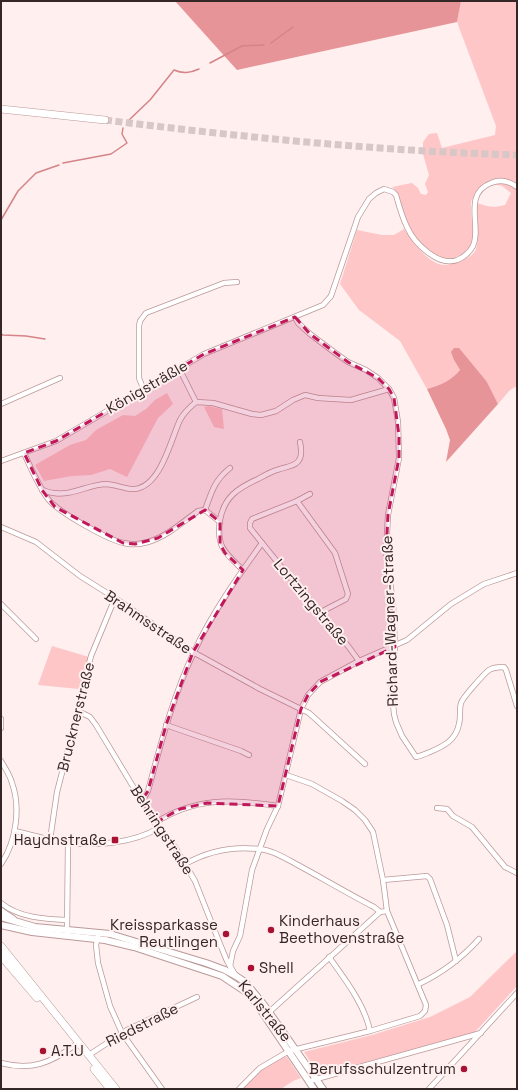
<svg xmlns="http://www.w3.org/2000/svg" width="518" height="1090" font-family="'Space Grotesk',sans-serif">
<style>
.green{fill:#fec6c7}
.forest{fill:#e69497}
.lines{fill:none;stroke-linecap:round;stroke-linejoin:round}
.stream{stroke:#d58487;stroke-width:1.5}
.primary-tunnel{stroke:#d7c7c7;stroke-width:7;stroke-dasharray:7 3.5;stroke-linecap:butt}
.minor-casing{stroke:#bc9999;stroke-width:6}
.secondary-casing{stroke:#bc9999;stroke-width:8}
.primary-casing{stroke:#bc9999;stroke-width:8}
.minor{stroke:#fff;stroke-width:4.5}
.secondary{stroke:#fff;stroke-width:6}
.primary{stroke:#fff;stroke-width:7}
.marked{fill:#c2185b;fill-opacity:0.2;stroke:#c2185b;stroke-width:3;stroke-dasharray:8 5;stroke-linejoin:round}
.poi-dot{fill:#a91133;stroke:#ffefef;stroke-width:1.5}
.labels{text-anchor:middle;stroke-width:4;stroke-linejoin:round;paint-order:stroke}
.street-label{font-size:15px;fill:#352727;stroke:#ffefef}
.poi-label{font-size:15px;fill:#352727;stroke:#ffefef;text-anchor:end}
</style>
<rect width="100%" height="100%" fill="#ffefef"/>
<g class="green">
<path d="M461,1H517V386L510,390L498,404L487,382L454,360L460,370C451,381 440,385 427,389L400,341L359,310L340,284L357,230L382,235H394L404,229C412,241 428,264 444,265C450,265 457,262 462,260C468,258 474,255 476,249C480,235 477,218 477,203C488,207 494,208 505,205L511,193L502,186L493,184V180C485,182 481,186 477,193C474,196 471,200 471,203C469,227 485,251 452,258C447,259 442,259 437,257C429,252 414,236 409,229C401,215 404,197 392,187L412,183L418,188L421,194L426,195L428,192L425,184L429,175L423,154V142L429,134L437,133L442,148L495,135L496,126L457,22Z"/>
<polygon points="167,393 173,404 158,418 127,477 110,469 91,475 72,476 44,481 35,465 70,445 86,440 96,430 123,415 135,416 146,409 155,400"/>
<polygon points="209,406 222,409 224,429 214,427 204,407"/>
<polygon points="52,646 89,657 79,689 38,685"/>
<polygon points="517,951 517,986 475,1032 319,1075 304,1052 372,1035 430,1017 470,997"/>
<polygon points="283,1055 287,1057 301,1078 293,1081 281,1089 241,1089 261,1069"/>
</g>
<g class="forest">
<polygon points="175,1 461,1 457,22 237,70"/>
<path d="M454,348H459L487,382L498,404L446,462L450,440L446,429L427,389C440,385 451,381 460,370L454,360L451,352Z"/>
</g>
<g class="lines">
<g class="stream">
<polyline points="271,43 293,27"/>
<polyline points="210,63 242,46 264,45"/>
<path d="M129,120L150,100L174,70C183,74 190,73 199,69"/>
<polyline points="63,163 111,154 127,143 122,134 123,128"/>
<polyline points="1,220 18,191 36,173 59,165"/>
<polyline points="1,334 3,335 26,336 45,339"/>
</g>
<path class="primary-tunnel" d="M105,120C242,137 379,151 517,155"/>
<defs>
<g id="minor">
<path d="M295,317L298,323L310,334L334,352L348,362L366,370L378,378L389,389L394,398L398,422L399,458L388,515L386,552L393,603L395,647L391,684L394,714L396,722L402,736L416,757C421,756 425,754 430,752C444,746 456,740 459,724C461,717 459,710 461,703C463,697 484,674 489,670C494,667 498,667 504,667L506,670L517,706"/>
<polyline points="179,368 196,402"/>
<polyline points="143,388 139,378 139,326 140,321 146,313 224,283 237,282"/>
<polyline points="1,404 60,378"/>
<path d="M24,453C31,469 38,485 48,499C58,512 108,540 124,543C132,545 141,544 148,542C166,537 183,522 198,511L205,510L220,522"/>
<path d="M1,461L56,441L204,354L323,305L331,296L358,217L369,199L376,193L384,189L393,192L396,195C399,206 402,217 407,227C414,243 438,267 457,260C463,258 470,252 473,246C482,227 462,194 491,183C500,179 509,181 517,187"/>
<path d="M42,490C46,491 50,493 54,493C71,496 88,485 105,484C116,484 125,490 135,489C161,486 171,439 180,420C184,412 190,407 196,402L213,403L252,414L261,415L276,411L293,400L305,395L318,398L351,400L389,389"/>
<polyline points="310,494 297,501 252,519 250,523 250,528 287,574 348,646 359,661"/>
<polyline points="297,501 335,553 348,594 346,599 319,613"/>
<path d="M205,510C212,491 214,481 230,468"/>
<polyline points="1,527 36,542 80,576 115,598 193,652 260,689 309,713 365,764"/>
<path d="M243,570C225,553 216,547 220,520C224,497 238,488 258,479C265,475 272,471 280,469C286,467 296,466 299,460C302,456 301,447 300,442"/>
<polyline points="1,604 36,639"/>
<polyline points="78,711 90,717 96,725 152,818 175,847 195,881 220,944 227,961 236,976"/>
<polyline points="1,719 1,728"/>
<polyline points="166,725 241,751 249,755"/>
<path d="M1,761C5,768 10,775 12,783C21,808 16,842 1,864"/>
<path d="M141,801L144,798L148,791C161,743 173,696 194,652C212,613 237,578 262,543"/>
<polyline points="437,808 447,809 453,816 472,827 505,867 517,873"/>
<path d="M155,823C195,797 232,799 278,806"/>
<path d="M15,831C32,835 51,841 69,843C98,846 133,843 159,828"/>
<polyline points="50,840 57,792 78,711 84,683 91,656 115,598"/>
<path d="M185,864C208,851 233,846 259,849C272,850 285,858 296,864C322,878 347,893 374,907L380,912L387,911"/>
<polyline points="383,880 427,876 430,879 447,925 456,961"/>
<path d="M1,903C19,918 45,919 67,920"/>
<polyline points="67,931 68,843"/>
<polyline points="98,936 96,945 98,963 110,1006 122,1033 162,1089"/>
<path d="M329,957C344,978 365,1005 370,1031"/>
<polyline points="230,966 233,951 240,936 252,870 267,829 278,806 301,709 308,695 320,682 359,661 407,640 451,604 484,584 517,573"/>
<path d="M419,984C442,973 462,958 479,939"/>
<polyline points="267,1014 380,912"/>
<polyline points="89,1055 127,1030 197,997"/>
<path d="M1,1063C31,1071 51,1063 75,1045"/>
<polyline points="313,1080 481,1033"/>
<polyline points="239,1089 260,1068 289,1051 370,1031 420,1016 425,1011 426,1005 387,911 383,880 373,832 365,820 355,810 342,801 312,784 286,775"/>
<polyline points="429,1089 517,993"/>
</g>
<g id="secondary">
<polyline points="1,911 13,919"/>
<polyline points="1,917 35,927 110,934 206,963 225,970 236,976 245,982 264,1005 323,1089"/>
<polyline points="1,925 32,932 105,940 134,947 222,976 246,992 256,1003 314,1089"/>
</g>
<g id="primary">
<polyline points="1,109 105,120"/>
<polyline points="1,946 116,1089"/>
<polyline points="1,956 37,998"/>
<polyline points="94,1069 110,1089"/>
</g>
</defs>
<use href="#minor" class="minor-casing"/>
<use href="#secondary" class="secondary-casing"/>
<use href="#primary" class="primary-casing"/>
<use href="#minor" class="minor"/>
<use href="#secondary" class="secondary"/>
<use href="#primary" class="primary"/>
</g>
<path class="marked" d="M295,317L310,334L348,362L378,378L389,389L394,398L399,436V458L388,515L386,552L395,647L320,682L308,695L301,709L278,806L207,803L180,809L155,823L141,801L148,791L166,725L193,652L243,570L225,553L220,544V522L205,510L158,538L135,544L123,543L55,507L42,490L24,453L56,441L204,354Z"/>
<g class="poi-dot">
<rect x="111" y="836" width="8" height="8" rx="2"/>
<circle cx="271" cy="930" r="4"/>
<circle cx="226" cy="934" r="4"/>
<circle cx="251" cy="968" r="4"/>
<circle cx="43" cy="1051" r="4"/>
<circle cx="464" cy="1069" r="4"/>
</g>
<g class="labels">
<g class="street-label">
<text transform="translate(147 387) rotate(-30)" y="5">Königsträßle</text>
<text transform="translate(311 602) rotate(50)" y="5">Lortzingstraße</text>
<text transform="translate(390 621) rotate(-92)" y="5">Richard-Wagner-Straße</text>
<text transform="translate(148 622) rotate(34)" y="5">Brahmsstraße</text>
<text transform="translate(76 717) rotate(-76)" y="5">Brucknerstraße</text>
<text transform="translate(162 830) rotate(57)" y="5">Behringstraße</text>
<text transform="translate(265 1011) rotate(51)" y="5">Karlstraße</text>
<text transform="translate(142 1025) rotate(-27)" y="5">Riedstraße</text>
</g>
<g class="poi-label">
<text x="107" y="845">Haydnstraße</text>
<text x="279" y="926" text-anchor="start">Kinderhaus<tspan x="279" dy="17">Beethovenstraße</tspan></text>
<text x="218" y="930">Kreissparkasse<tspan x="218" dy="17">Reutlingen</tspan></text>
<text x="259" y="973" text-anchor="start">Shell</text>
<text x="51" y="1056" text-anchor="start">A.T.U</text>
<text x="456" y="1074">Berufsschulzentrum</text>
</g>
</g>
<rect width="518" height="1090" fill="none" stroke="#352727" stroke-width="4"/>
</svg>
